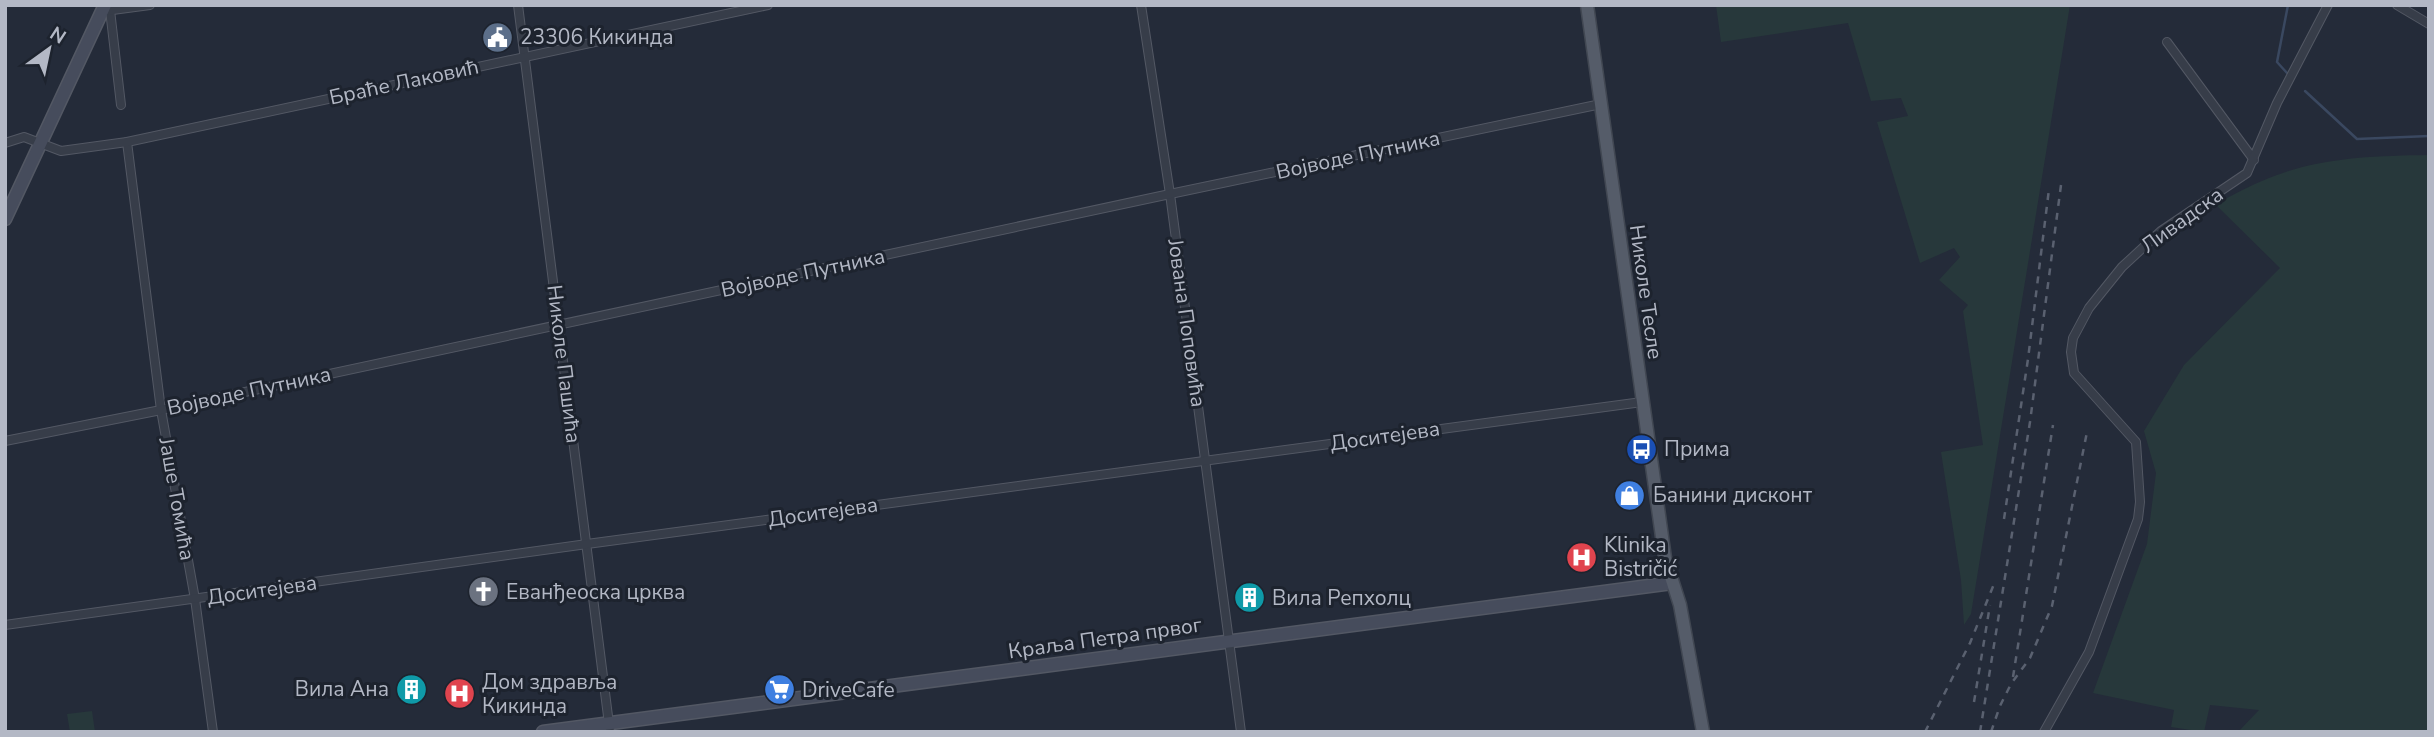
<svg xmlns="http://www.w3.org/2000/svg" width="2434" height="737" font-family="'Nunito Sans',sans-serif">
<style>
.green{fill:#27383b}
.lines{fill:none;stroke-linecap:round;stroke-linejoin:round}
.stream{stroke:#3a4860;stroke-width:2.5}
.street-casing{stroke:#535864;stroke-width:10}
.secondary-casing{stroke:#535864;stroke-width:15}
.primary-casing{stroke:#414752;stroke-width:15}
.street{stroke:#373d49;stroke-width:8}
.secondary{stroke:#464c5c;stroke-width:12}
.primary{stroke:#555c69;stroke-width:12}
.rail{stroke:#5a6170;stroke-width:2.5;stroke-dasharray:7 7;stroke-linecap:butt}
.labels{text-anchor:middle;stroke-width:6;stroke-linejoin:round;paint-order:stroke}
.poi-label{font-size:21px;fill:#b3b8c5;stroke:#1d232e;text-anchor:start}
.street-label{font-size:21px;fill:#b3b8c5;stroke:#1d232e}
</style>
<rect width="100%" height="100%" fill="#242b39"/>
<g class="green">
<polygon points="1716,5 2070,5 1971,614 1964,625 1961,580 1941,452 1983,445 1963,311 1968,305 1939,280 1960,257 1954,248 1920,263 1877,122 1908,116 1901,98 1871,101 1848,23 1721,42"/>
<path d="M2429,155V732H2238L2259,710L2210,705L2204,732L2171,727L2174,710L2093,693L2147,544L2156,473L2144,431L2184,365L2280,268L2215,204C2233,195 2251,185 2269,178C2321,157 2374,156 2429,155Z"/>
<polygon points="92,711 95,732 70,732 67,714"/>
</g>
<g class="lines">
<g class="stream">
<polyline points="2287,73 2277,62 2288,5"/>
<polyline points="2305,91 2357,139 2429,136"/>
</g>
<defs>
<g id="street">
<polyline points="518,5 610,732"/>
<polyline points="1141,5 1170,194 1241,732"/>
<polyline points="2397,5 2429,24"/>
<polyline points="110,10 121,105"/>
<polyline points="105,11 150,5"/>
<polyline points="2167,42 2254,160"/>
<polyline points="127,142 161,410 195,599 213,732"/>
<polyline points="5,143 24,137 61,151 127,142 768,5"/>
<polyline points="5,441 161,410 1170,194 1601,104"/>
<polyline points="5,625 587,544 1642,402"/>
<polyline points="2044,732 2089,652 2138,519 2140,502 2136,442 2074,373 2071,352 2073,338 2089,308 2122,267 2161,231 2247,173 2277,103 2328,5"/>
</g>
<g id="secondary">
<polyline points="5,219 105,5"/>
<polyline points="543,732 1672,583"/>
</g>
<polyline id="primary" points="1587,5 1665,558 1680,605 1703,732"/>
</defs>
<use href="#street" class="street-casing"/>
<use href="#secondary" class="secondary-casing"/>
<use href="#primary" class="primary-casing"/>
<use href="#street" class="street"/>
<use href="#secondary" class="secondary"/>
<use href="#primary" class="primary"/>
<g class="rail">
<polyline points="2004,519 2028,359 2049,189"/>
<polyline points="2013,677 2053,425"/>
<polyline points="1974,702 1990,605"/>
<polyline points="1925,732 1970,643 1994,584"/>
<polyline points="1980,732 2030,422 2061,185"/>
<polyline points="1991,732 2000,706 2011,684 2030,658 2052,606 2087,432"/>
</g>
</g>
<defs>
<symbol id="civic-disc" viewBox="-11 -11 22 22"><circle r="9.5" fill="#5c6f8a" stroke="#1d232e"/><path d="M-.6-6.5H3V-4.5H.6V-3L4-1V1h2V6H-6V1h2V-1L-.6-3ZM-1.2 2.5V6h2.4V2.5Z" fill="#fff"/></symbol>
<symbol id="bus-disc" viewBox="-11 -11 22 22"><circle r="9.5" fill="#1a4fb4" stroke="#1d232e"/><path d="M-5-6H5V4H4V6H2V4H-2V6H-4V4H-5ZM-3.5-4V0h7V-4ZM-3.5 1.2v1.5H-2V1.2ZM2 1.2v1.5H3.5V1.2Z" fill="#fff"/></symbol>
<symbol id="shop-disc" viewBox="-11 -11 22 22"><circle r="9.5" fill="#3f7fe0" stroke="#1d232e"/><path d="M-5-2.5h2.3a2.7 3.5 0 0 1 5.4 0H5L5.5 6h-11ZM-1.5-2.5h3a1.5 2.3 0 0 0-3 0Z" fill="#fff"/></symbol>
<symbol id="hospital-disc" viewBox="-11 -11 22 22"><circle r="9.5" fill="#e0444e" stroke="#1d232e"/><path d="M-5-5h3v3.5h4V-5h3V5h-3V1.5h-4V5h-3Z" fill="#fff"/></symbol>
<symbol id="church-disc" viewBox="-11 -11 22 22"><circle r="9.5" fill="#6b7280" stroke="#1d232e"/><path d="M-1.2-6h2.4v3.5h3.3v2.4h-3.3V6h-2.4V-.1h-3.3v-2.4h3.3Z" fill="#fff"/></symbol>
<symbol id="building-disc" viewBox="-11 -11 22 22"><circle r="9.5" fill="#0f9aa8" stroke="#1d232e"/><path d="M-4-6H4V6H1V3H-1V6H-4ZM-2.5-4.3h1.7v1.8h-1.7ZM.8-4.3h1.7v1.8H.8ZM-2.5-1h1.7V.8h-1.7ZM.8-1h1.7V.8H.8Z" fill="#fff"/></symbol>
<symbol id="supermarket-disc" viewBox="-11 -11 22 22"><circle r="9.5" fill="#3f7fe0" stroke="#1d232e"/><path d="M-6-5.5h2.5l.6 2H6L4.5 2H-2.5L-4.4-4H-6ZM-1.5 3.2a1.3 1.3 0 1 0 .1 0ZM3 3.2a1.3 1.3 0 1 0 .1 0Z" fill="#fff"/></symbol>
</defs>
<g fill-rule="evenodd">
<use href="#civic-disc" x="480" y="20" width="35" height="35"/>
<use href="#bus-disc" x="1624" y="432" width="35" height="35"/>
<use href="#shop-disc" x="1612" y="478" width="35" height="35"/>
<use href="#hospital-disc" x="1564" y="540" width="35" height="35"/>
<use href="#church-disc" x="466" y="574" width="35" height="35"/>
<use href="#building-disc" x="1232" y="580" width="35" height="35"/>
<use href="#building-disc" x="394" y="672" width="35" height="35"/>
<use href="#supermarket-disc" x="762" y="672" width="35" height="35"/>
<use href="#hospital-disc" x="442" y="676" width="35" height="35"/>
</g>
<g class="labels">
<g class="poi-label">
<text x="520" y="44">23306 Кикинда</text>
<text x="1664" y="456">Прима</text>
<text x="1653" y="502">Банини дисконт</text>
<text x="1604" y="552">Klinika<tspan x="1604" dy="24">Bistričić</tspan></text>
<text x="506" y="599">Еванђеоска црква</text>
<text x="1272" y="605">Вила Репхолц</text>
<text x="482" y="689">Дом здравља<tspan x="482" dy="24">Кикинда</tspan></text>
<text x="389" y="696" text-anchor="end">Вила Ана</text>
<text x="802" y="697">DriveCafe</text>
</g>
<g class="street-label">
<text transform="translate(404 82) rotate(-12)" y="7">Браће Лаковић</text>
<text transform="translate(1358 155) rotate(-12)" y="7">Војводе Путника</text>
<text transform="translate(2182 220) rotate(-36)" y="7">Ливадска</text>
<text transform="translate(803 273) rotate(-12)" y="7">Војводе Путника</text>
<text transform="translate(1646 292) rotate(82)" y="7">Николе Тесле</text>
<text transform="translate(1187 323) rotate(82)" y="7">Јована Поповића</text>
<text transform="translate(564 364) rotate(83)" y="7">Николе Пашића</text>
<text transform="translate(249 391) rotate(-12)" y="7">Војводе Путника</text>
<text transform="translate(1385 436) rotate(-8)" y="7">Доситејева</text>
<text transform="translate(177 499) rotate(80)" y="7">Јаше Томића</text>
<text transform="translate(823 512) rotate(-8)" y="7">Доситејева</text>
<text transform="translate(262 590) rotate(-8)" y="7">Доситејева</text>
<text transform="translate(1105 638) rotate(-8)" y="7">Краља Петра првог</text>
</g>
</g>
<rect width="2434" height="737" fill="none" stroke="#b3b8c5" stroke-width="14"/>
<g transform="translate(49 49) rotate(33)" stroke="#1d232e" stroke-width="5" paint-order="stroke">
<path d="M0-5L12 26L0 18L-12 26Z" fill="#b3b8c5"/>
<text y="-10" font-size="19" font-weight="bold" text-anchor="middle" fill="#b3b8c5">N</text>
</g>
</svg>
